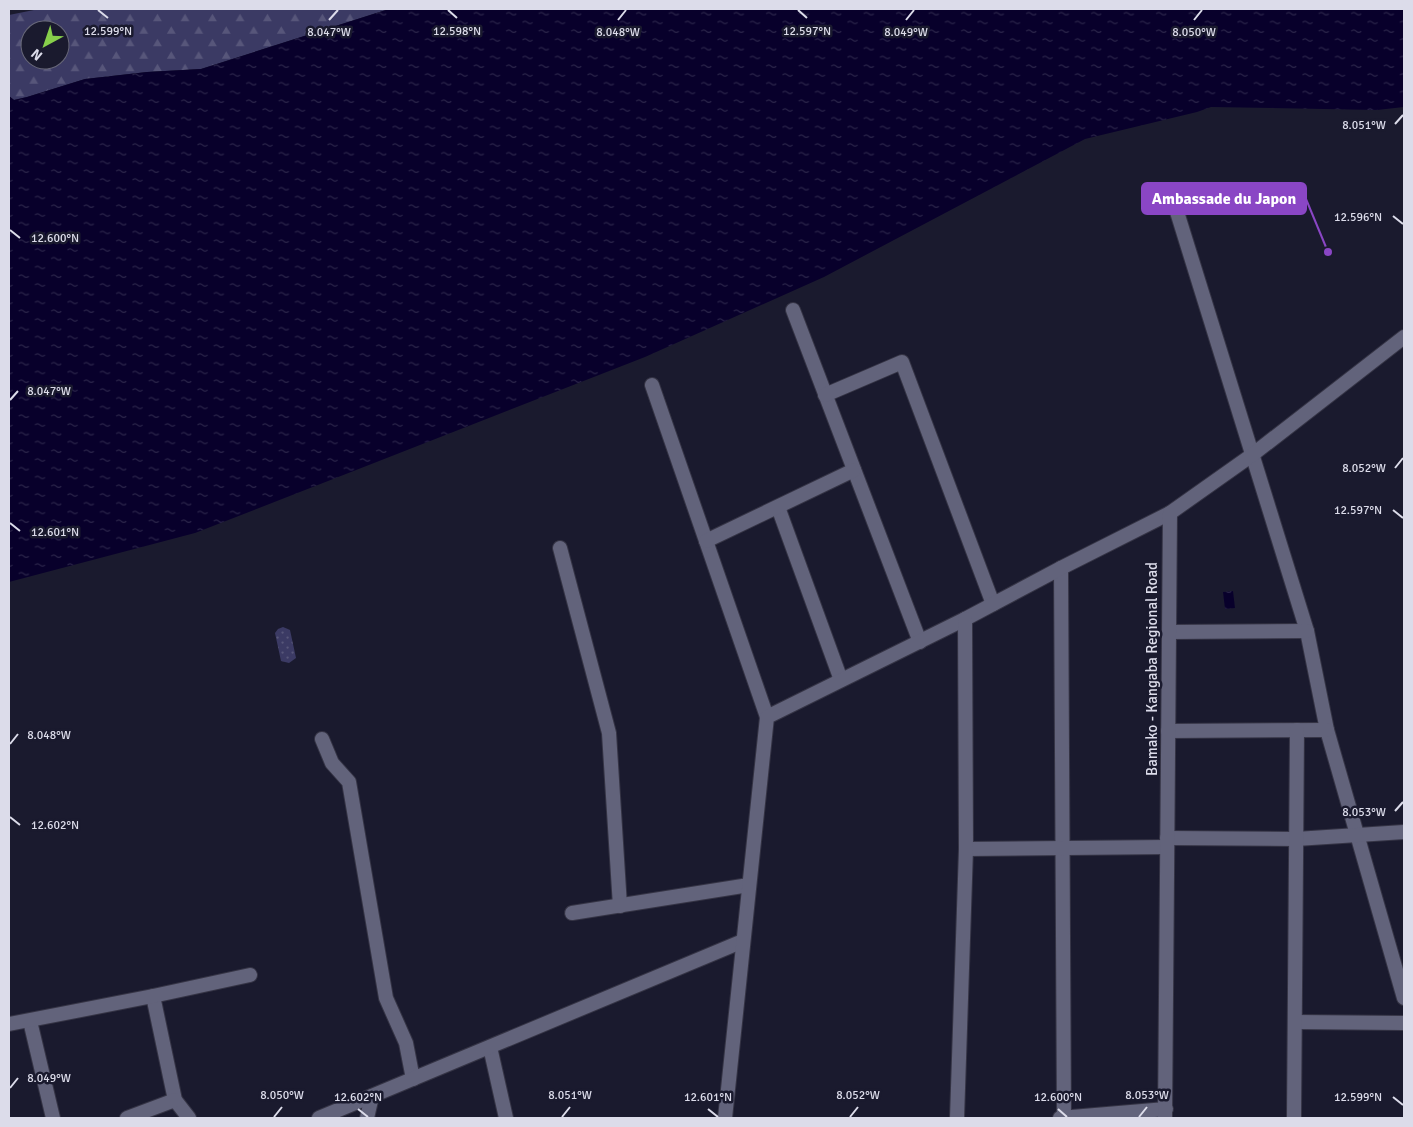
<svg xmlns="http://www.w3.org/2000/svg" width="1413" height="1127" font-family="Signika,sans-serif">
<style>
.forest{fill:url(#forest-firs);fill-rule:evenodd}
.garden{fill:url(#garden-dots)}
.water{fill:url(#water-ripples)}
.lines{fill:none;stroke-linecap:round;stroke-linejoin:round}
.minor-casing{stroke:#353445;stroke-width:16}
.tertiary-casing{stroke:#353445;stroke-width:16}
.minor{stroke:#62637b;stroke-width:14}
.tertiary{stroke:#62637b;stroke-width:14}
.ticks{fill:none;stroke:#dcdcea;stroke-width:2}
.labels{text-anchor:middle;stroke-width:5;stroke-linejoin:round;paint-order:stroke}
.street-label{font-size:15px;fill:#dcdcea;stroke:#1a1a2e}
.ticks-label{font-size:12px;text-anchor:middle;fill:#dcdcea;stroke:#1a1a2e;stroke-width:5;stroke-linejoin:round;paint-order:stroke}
.leader{fill:none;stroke:#8a46c5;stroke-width:2}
.callout-dot{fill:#8a46c5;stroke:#1a1a2e;stroke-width:2}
.callout{fill:#8a46c5;stroke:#8a46c5;stroke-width:2}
.callout-label{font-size:16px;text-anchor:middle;font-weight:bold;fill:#fff}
</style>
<defs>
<pattern id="forest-firs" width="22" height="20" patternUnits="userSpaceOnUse" patternTransform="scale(1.25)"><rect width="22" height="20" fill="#3b3a64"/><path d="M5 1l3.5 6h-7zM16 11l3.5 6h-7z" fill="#57567a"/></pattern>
<pattern id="garden-dots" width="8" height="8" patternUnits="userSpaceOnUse" patternTransform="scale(1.25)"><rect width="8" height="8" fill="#3b3a64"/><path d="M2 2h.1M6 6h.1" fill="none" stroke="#57567a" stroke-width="1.8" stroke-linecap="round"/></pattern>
<pattern id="water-ripples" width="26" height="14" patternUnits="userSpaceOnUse" patternTransform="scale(1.25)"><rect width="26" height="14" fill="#08002b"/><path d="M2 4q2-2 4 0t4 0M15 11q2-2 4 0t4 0" fill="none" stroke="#2b254a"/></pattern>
</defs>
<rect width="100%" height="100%" fill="#1a1a2e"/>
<path class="forest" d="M39,9H389L201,69L147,72L85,79L27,97L14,100L9,96V15ZM30,30H60V60H30Z"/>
<polygon class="garden" points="283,627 290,630 296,658 289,663 281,661 275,633 278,629"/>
<g class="water">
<polygon points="389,9 1404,9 1404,107 1377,110 1211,107 1197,112 1085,139 824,277 645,357 195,533 9,582 9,96 14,100 27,97 85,79 147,72 201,69"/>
<polygon points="1233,591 1235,608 1225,609 1223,592"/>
</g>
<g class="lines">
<defs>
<g id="minor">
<polyline points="1173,199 1307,631 1327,730 1404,998"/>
<polyline points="793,310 920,642"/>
<polyline points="652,385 767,717"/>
<polyline points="825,395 902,362 993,604"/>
<polyline points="778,507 841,680"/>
<polyline points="706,541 854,470"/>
<polyline points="560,548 609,733 620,906"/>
<polyline points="1061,568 1064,1118"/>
<polyline points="1169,632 1307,631"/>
<polyline points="1168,731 1327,730"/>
<polyline points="322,739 332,763 349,782 386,998 406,1043 413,1079"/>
<polyline points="1167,838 1296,839 1404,832"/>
<polyline points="966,849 1167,847"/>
<polyline points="572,913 749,885"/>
<polyline points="153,996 175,1100 189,1118"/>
<polyline points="30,1021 53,1118"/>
<polyline points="1295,1022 1404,1023"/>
<polyline points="9,1024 153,996 250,975"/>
<polyline points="490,1047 506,1118"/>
<polyline points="127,1118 175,1100"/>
<polyline points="319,1118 743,941"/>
<polyline points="367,1118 372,1096"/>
<polyline points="725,1118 767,717 965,619 1061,568 1170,513"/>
<polyline points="957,1118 966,849 965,619"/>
<polyline points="1060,1118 1166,1109"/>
<polyline points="1294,1118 1297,730"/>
</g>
<polyline id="tertiary" points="1165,1118 1170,513 1252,455 1404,337"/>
</defs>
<use href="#minor" class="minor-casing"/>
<use href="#tertiary" class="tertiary-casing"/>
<use href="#minor" class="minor"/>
<use href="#tertiary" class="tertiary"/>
</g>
<path class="ticks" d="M98,10L108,18M448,10L457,18M798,10L807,18M329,20L338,10M618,20L626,10M906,20L914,10M1194,20L1202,10M1395,124L1403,115M1393,216L1403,224M10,230L20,238M10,400L18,391M1395,468L1403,458M1393,510L1403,518M10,523L20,531M10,744L18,734M1395,811L1403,802M10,817L20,825M10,1088L18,1078M1393,1097L1403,1105M358,1109L368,1117M708,1109L718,1117M1058,1109L1067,1117M274,1117L282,1107M562,1117L570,1107M850,1117L858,1107M1139,1117L1147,1107"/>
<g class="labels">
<g class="street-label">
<text transform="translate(1152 669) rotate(-90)" y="5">Bamako - Kangaba Regional Road</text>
</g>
</g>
<g class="ticks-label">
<text x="108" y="35">12.599°N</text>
<text x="807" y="35">12.597°N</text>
<text x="457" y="35">12.598°N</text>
<text x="329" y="36">8.047°W</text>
<text x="618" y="36">8.048°W</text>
<text x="906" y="36">8.049°W</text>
<text x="1194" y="36">8.050°W</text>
<text x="1364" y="129">8.051°W</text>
<text x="1358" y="221">12.596°N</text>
<text x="55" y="242">12.600°N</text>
<text x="49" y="395">8.047°W</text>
<text x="1364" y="472">8.052°W</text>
<text x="1358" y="514">12.597°N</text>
<text x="55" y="536">12.601°N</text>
<text x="49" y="739">8.048°W</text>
<text x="1364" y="816">8.053°W</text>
<text x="55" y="829">12.602°N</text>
<text x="49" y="1082">8.049°W</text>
<text x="282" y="1099">8.050°W</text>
<text x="570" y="1099">8.051°W</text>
<text x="858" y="1099">8.052°W</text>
<text x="1147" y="1099">8.053°W</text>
<text x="358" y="1101">12.602°N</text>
<text x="708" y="1101">12.601°N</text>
<text x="1058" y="1101">12.600°N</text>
<text x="1358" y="1101">12.599°N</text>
</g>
<path class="leader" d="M1328 252L1306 199"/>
<circle class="callout-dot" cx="1328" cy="252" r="5"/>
<rect class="callout" x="1142" y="183" width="164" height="31" rx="5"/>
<g class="callout-label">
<text x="1224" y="204">Ambassade du Japon</text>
</g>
<rect width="1413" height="1127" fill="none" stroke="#dcdcea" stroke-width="20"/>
<g transform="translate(45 45) rotate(220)"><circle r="24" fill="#1a1a2e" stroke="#686879"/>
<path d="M0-4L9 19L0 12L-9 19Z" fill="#87cf4b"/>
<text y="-8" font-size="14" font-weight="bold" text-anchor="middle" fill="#dcdcea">N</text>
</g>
</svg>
